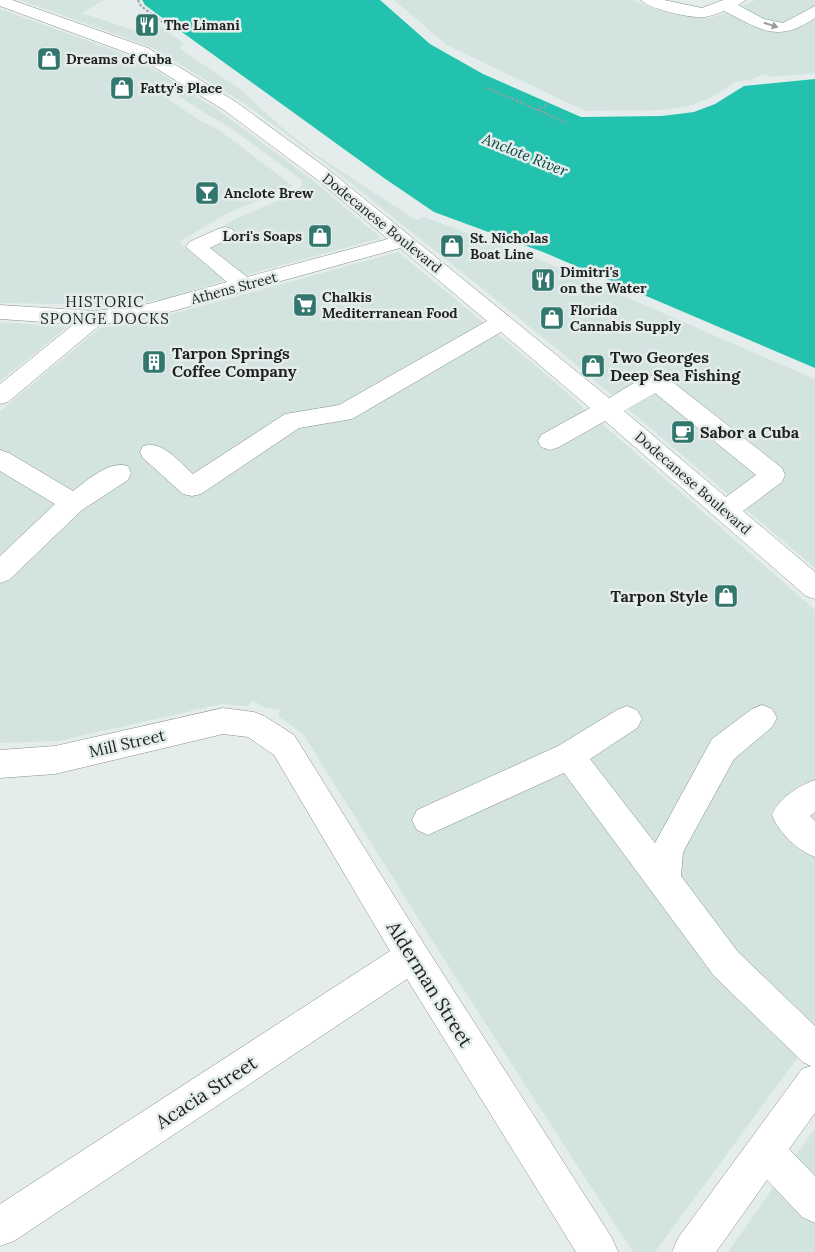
<svg xmlns="http://www.w3.org/2000/svg" width="815" height="1252" font-family="Lora,serif">
<style>
.built{fill:#d2e3e0}
.water{fill:#22c2ae}
.lines{fill:none;stroke-linecap:round;stroke-linejoin:round}
.minor-casing{stroke:#88908f;stroke-width:1}
.path{stroke:#989e9d;stroke-width:2;stroke-dasharray:2.5 2;stroke-linecap:butt}
.minor{fill:#fff;fill-rule:evenodd}
.oneway{fill:#9a9c9b}
.labels{text-anchor:middle;stroke-width:5;stroke-linejoin:round;paint-order:stroke}
.far-poi-label{font-size:14px;font-weight:bold;fill:#1f2221;stroke:#e5edec;text-anchor:start}
.far-street-label{font-size:14px;fill:#1f2221;stroke:#e5edec}
.far-water-label{font-size:15px;font-style:italic;fill:#03463e;stroke:#e5edec}
.far-neighbourhood-label{font-size:15px;letter-spacing:1px;fill:#1f2221;stroke:#e5edec}
.poi-label{font-size:16px;font-weight:bold;fill:#1f2221;stroke:#e5edec;text-anchor:start}
.street-label{font-size:16px;fill:#1f2221;stroke:#e5edec}
.near-street-label{font-size:19px;fill:#1f2221;stroke:#e5edec}
</style>
<rect width="100%" height="100%" fill="#e5edec"/>
<g class="built">
<polygon points="20,0 104,0 82,13 139,32 160,26 183,43 180,49 240,89 279,125 315,154 416,220 424,217 536,258 815,379 815,568 561,352 333,169 241,101 151,47"/>
<polygon points="394,0 631,0 664,12 700,18 710,18 735,10 755,0 815,0 815,73 772,77 765,74 752,79 736,82 710,98 689,106 661,110 585,111 447,45"/>
<polygon points="0,9 133,57 168,78 219,111 311,179 381,238 235,278 195,242 236,219 299,191 303,181 228,126 210,116 172,92 163,96 201,121 219,130 293,186 228,213 179,242 225,280 166,299 122,305 0,303"/>
<polygon points="398,252 536,366 815,610 815,1034 655,1252 633,1252 433,942 303,734 278,716 280,710 265,708 253,700 248,706 222,704 58,741 0,743 0,411 100,328 151,320"/>
<polygon points="0,322 67,327 0,381"/>
<polygon points="815,1128 815,1252 728,1252"/>
</g>
<polygon class="water" points="142,0 380,0 430,44 483,74 581,117 662,116 694,112 715,104 744,86 815,79 815,368 543,252 434,212 384,178 168,22 145,5"/>
<g class="lines">
<defs>
<g id="minor">
<path d="M0,0H12L148,48L236,102L329,170L609,398C625,389 647,371 665,376L782,468L785,475L782,482L743,511L815,572V599L806,596L605,421L559,447L550,450L541,447L538,441L541,435L590,408L501,332L352,419L299,428L201,494L192,496L183,494L143,458L140,452L143,446C163,440 179,462 193,474L285,414L339,405L487,321L400,248L148,318L101,324L8,402L0,404V384L74,324L0,319V305L95,311L148,304L227,282L186,247L189,242L218,229L225,227L232,229L235,233L232,237L210,248L247,277L388,239L315,178L224,110L136,56L0,6ZM655,393L756,475L726,497L624,411Z"/>
<path d="M641,0H664L702,8L723,0H746L738,5L764,19L783,23L815,6V18C777,44 760,29 724,11C718,13 711,16 705,17C694,19 648,9 641,0Z"/>
<path d="M0,450L9,453L73,491C88,480 109,460 128,466L131,473L128,480L82,510L9,580L0,583V556L55,504L0,471Z"/>
<polygon points="762,705 772,709 777,718 772,727 734,759 683,852 681,876 738,952 815,1026 815,1113 789,1149 815,1176 815,1223 802,1217 767,1180 716,1252 672,1252 678,1238 802,1069 811,1066 803,1062 714,976 564,773 428,835 417,830 412,820 417,810 558,746 617,710 627,706 637,710 642,719 637,728 590,759 655,843 712,739 752,709"/>
<polygon points="223,708 254,712 264,716 294,735 424,944 612,1238 618,1252 576,1252 407,979 14,1241 0,1246 0,1204 390,951 274,755 248,737 223,734 55,774 0,778 0,750 55,746"/>
<path d="M815,780V812L810,816L815,821V857C797,850 779,833 772,815C779,798 798,786 815,780Z"/>
</g>
</defs>
<use href="#minor" class="minor-casing"/>
<g class="path">
<polyline points="138,0 141,6 165,24"/>
<polyline points="487,88 538,110 549,103"/>
<polyline points="539,110 566,123"/>
</g>
<use href="#minor" class="minor"/>
</g>
<defs><path id="oneway-solid" d="M-6-.8H1V-3.2L6.5 0L1 3.2V.8H-6Z" transform="scale(1.25)"/></defs>
<use class="oneway" href="#oneway-solid" transform="translate(771 25) rotate(17)"/>
<defs>
<symbol id="restaurant-square" viewBox="-11 -11 22 22"><rect x="-9" y="-9" width="18" height="18" rx="4" fill="#32776d" stroke="#e5edec"/><path d="M-5-6h1v4h1v-4h1v4h1v-4h1v5L-1.5 .5V6h-2V.5L-5-1ZM5-6V6H3V1.5H1.5Q1.5-4 5-6Z" fill="#fff"/></symbol>
<symbol id="shop-square" viewBox="-11 -11 22 22"><rect x="-9" y="-9" width="18" height="18" rx="4" fill="#32776d" stroke="#e5edec"/><path d="M-5-2.5h2.3a2.7 3.5 0 0 1 5.4 0H5L5.5 6h-11ZM-1.5-2.5h3a1.5 2.3 0 0 0-3 0Z" fill="#fff"/></symbol>
<symbol id="bar-square" viewBox="-11 -11 22 22"><rect x="-9" y="-9" width="18" height="18" rx="4" fill="#32776d" stroke="#e5edec"/><path d="M-6-5H6L.8 .8V4.5H3.5V6h-7V4.5H-.8V.8Z" fill="#fff"/></symbol>
<symbol id="supermarket-square" viewBox="-11 -11 22 22"><rect x="-9" y="-9" width="18" height="18" rx="4" fill="#32776d" stroke="#e5edec"/><path d="M-6-5.5h2.5l.6 2H6L4.5 2H-2.5L-4.4-4H-6ZM-1.5 3.2a1.3 1.3 0 1 0 .1 0ZM3 3.2a1.3 1.3 0 1 0 .1 0Z" fill="#fff"/></symbol>
<symbol id="building-square" viewBox="-11 -11 22 22"><rect x="-9" y="-9" width="18" height="18" rx="4" fill="#32776d" stroke="#e5edec"/><path d="M-4-6H4V6H1V3H-1V6H-4ZM-2.5-4.3h1.7v1.8h-1.7ZM.8-4.3h1.7v1.8H.8ZM-2.5-1h1.7V.8h-1.7ZM.8-1h1.7V.8H.8Z" fill="#fff"/></symbol>
<symbol id="cafe-square" viewBox="-11 -11 22 22"><rect x="-9" y="-9" width="18" height="18" rx="4" fill="#32776d" stroke="#e5edec"/><path d="M-5.5-4.5H6V0H3Q3 3.5 0 3.5H-2.5Q-5.5 3.5-5.5 0ZM3-3.2v2h1.7v-2ZM-6 4.5H4V6H-6Z" fill="#fff"/></symbol>
</defs>
<g fill-rule="evenodd">
<use href="#restaurant-square" x="133" y="11" width="28" height="28"/>
<use href="#shop-square" x="35" y="45" width="28" height="28"/>
<use href="#shop-square" x="108" y="74" width="28" height="28"/>
<use href="#bar-square" x="193" y="179" width="28" height="28"/>
<use href="#shop-square" x="306" y="222" width="28" height="28"/>
<use href="#shop-square" x="438" y="232" width="28" height="28"/>
<use href="#restaurant-square" x="529" y="266" width="28" height="28"/>
<use href="#supermarket-square" x="291" y="291" width="28" height="28"/>
<use href="#shop-square" x="538" y="304" width="28" height="28"/>
<use href="#building-square" x="140" y="348" width="28" height="28"/>
<use href="#shop-square" x="579" y="352" width="28" height="28"/>
<use href="#cafe-square" x="669" y="418" width="28" height="28"/>
<use href="#shop-square" x="712" y="582" width="28" height="28"/>
</g>
<g class="labels">
<g class="far-poi-label">
<text x="164" y="30">The Limani</text>
<text x="66" y="64">Dreams of Cuba</text>
<text x="140" y="93">Fatty's Place</text>
<text x="224" y="198">Anclote Brew</text>
<text x="302" y="241" text-anchor="end">Lori's Soaps</text>
<text x="470" y="243">St. Nicholas<tspan x="470" dy="16">Boat Line</tspan></text>
<text x="560" y="277">Dimitri's<tspan x="560" dy="16">on the Water</tspan></text>
<text x="322" y="302">Chalkis<tspan x="322" dy="16">Mediterranean Food</tspan></text>
<text x="570" y="315">Florida<tspan x="570" dy="16">Cannabis Supply</tspan></text>
</g>
<g class="far-street-label">
<text transform="translate(382 223) rotate(39)" y="5">Dodecanese Boulevard</text>
<text transform="translate(234 288) rotate(-15)" y="5">Athens Street</text>
<text transform="translate(693 483) rotate(41)" y="5">Dodecanese Boulevard</text>
</g>
<g class="far-water-label">
<text transform="translate(525 155) rotate(22)" y="5">Anclote River</text>
</g>
<g class="far-neighbourhood-label">
<text x="105" y="307">HISTORIC<tspan x="105" dy="17">SPONGE DOCKS</tspan></text>
</g>
<g class="poi-label">
<text x="172" y="359">Tarpon Springs<tspan x="172" dy="18">Coffee Company</tspan></text>
<text x="610" y="363">Two Georges<tspan x="610" dy="18">Deep Sea Fishing</tspan></text>
<text x="700" y="438">Sabor a Cuba</text>
<text x="708" y="602" text-anchor="end">Tarpon Style</text>
</g>
<g class="street-label">
<text transform="translate(127 743) rotate(-13)" y="6">Mill Street</text>
</g>
<g class="near-street-label">
<text transform="translate(430 984) rotate(58)" y="7">Alderman Street</text>
<text transform="translate(206 1092) rotate(-33)" y="7">Acacia Street</text>
</g>
</g>
</svg>
